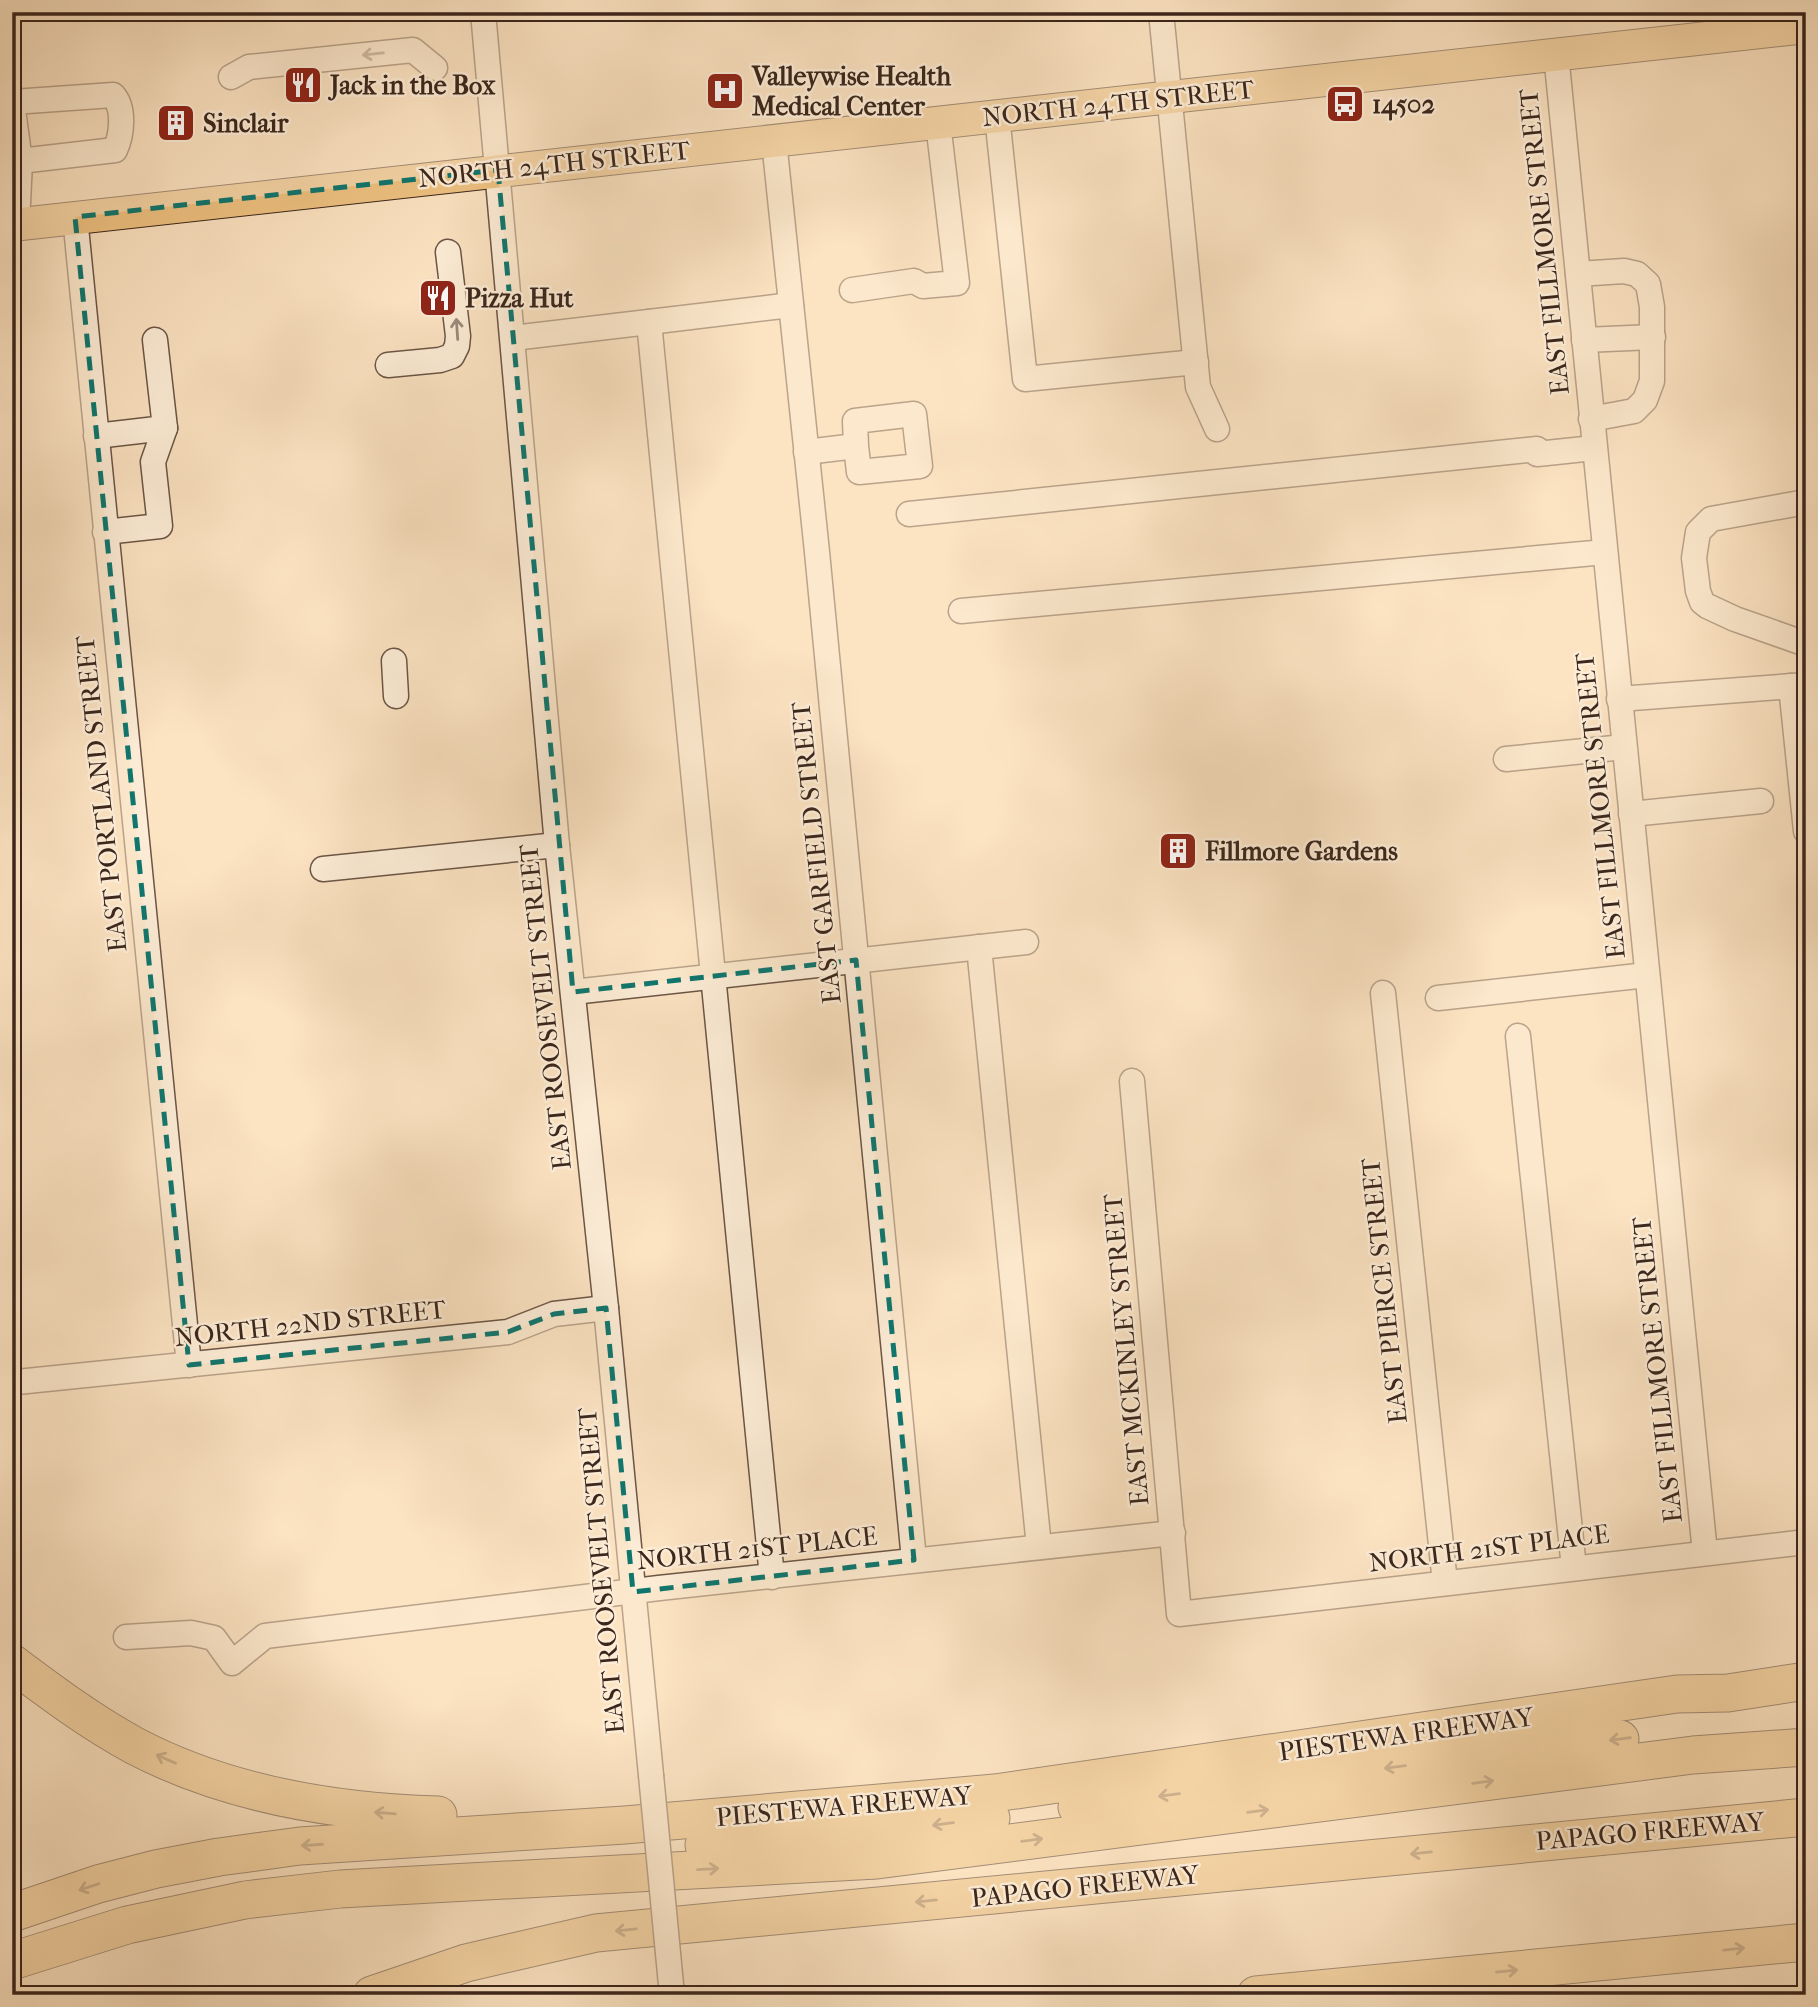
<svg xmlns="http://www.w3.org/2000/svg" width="1818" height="2007" font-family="'IM FELL French Canon',serif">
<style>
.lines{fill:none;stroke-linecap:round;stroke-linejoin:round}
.minor-casing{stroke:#6b5546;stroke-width:27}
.major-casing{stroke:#3b261c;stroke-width:34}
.highway-casing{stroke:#3b261c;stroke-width:39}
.minor{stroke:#fdedd7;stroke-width:24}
.major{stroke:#eec281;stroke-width:32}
.highway{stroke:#eec281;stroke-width:37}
.minor-bridge-casing{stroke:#6b5546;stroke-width:27;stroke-linecap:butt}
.minor-bridge{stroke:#fdedd7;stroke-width:24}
.oneway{stroke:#9c8a7a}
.oneway2{stroke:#94744e}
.marked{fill:none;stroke:#0f766e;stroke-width:5;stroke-dasharray:14 9;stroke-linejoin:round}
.labels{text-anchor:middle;stroke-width:5;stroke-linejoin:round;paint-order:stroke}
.poi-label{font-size:26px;font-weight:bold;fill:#3b261c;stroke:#fdedd7;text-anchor:start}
.street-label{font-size:26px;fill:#3b261c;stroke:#fdedd7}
</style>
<rect width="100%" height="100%" fill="#fce3c2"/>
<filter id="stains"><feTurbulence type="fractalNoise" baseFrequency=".00286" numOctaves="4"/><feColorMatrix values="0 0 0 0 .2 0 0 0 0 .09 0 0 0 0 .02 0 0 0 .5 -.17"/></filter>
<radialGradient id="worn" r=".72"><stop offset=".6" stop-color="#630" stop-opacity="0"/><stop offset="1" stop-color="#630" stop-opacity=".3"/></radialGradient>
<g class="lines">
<defs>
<g id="minor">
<polyline points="483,12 557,845 606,1308 651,1775"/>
<polyline points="1161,12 1198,387 1217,429"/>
<polyline points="1556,54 1705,1553"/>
<polyline points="231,77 249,67 413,50 435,68"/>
<path d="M12,103L20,161L115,150C122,135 125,108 113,95L13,102"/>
<polyline points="997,116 1025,379 1196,362"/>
<polyline points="774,141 817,552 914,1560"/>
<polyline points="75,217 189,1365"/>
<polyline points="17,224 20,161"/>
<polyline points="1578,274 1624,271 1637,274 1648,284 1652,307 1652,381 1645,400 1634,411 1591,419"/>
<polyline points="852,290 914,281 923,286 957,283 938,123"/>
<polyline points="649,322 791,305"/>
<polyline points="513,338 649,322 772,1577"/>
<polyline points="1584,340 1653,337"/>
<polyline points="388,365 440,360 452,356 457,346 458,336 448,252"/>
<polyline points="96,436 165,428 155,340"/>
<polyline points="806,452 856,446 859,472 920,466 914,414 855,421 856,446"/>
<polyline points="1537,454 1594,448"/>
<polyline points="1806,502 1711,519 1698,532 1694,558 1698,591 1702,602 1707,606 1735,619 1806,644"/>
<polyline points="909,514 1537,449"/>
<polyline points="105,532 160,526 153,462 165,428"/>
<polyline points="961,611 1605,552"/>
<polyline points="394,661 396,696"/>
<polyline points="1791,686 1806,831"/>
<polyline points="1619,699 1806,685"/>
<polyline points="1506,759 1624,747"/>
<polyline points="1631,814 1761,801"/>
<polyline points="323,869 557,845"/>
<polyline points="979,947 1039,1547"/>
<polyline points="573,992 1026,942"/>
<polyline points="1383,993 1445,1583"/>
<polyline points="1438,998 1647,975"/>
<polyline points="1518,1036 1574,1568"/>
<polyline points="1132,1081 1179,1614 1806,1542"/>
<polyline points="17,1382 508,1332 554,1314 606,1308"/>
<polyline points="126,1637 191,1633 214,1638 232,1663 265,1636 659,1588 1173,1533"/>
</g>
<polyline id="major" points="12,225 1806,27"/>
<g id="highway">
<path d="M12,1663C52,1693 91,1722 135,1746C229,1795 334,1812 438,1815"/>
<polyline points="1077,1807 1620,1739"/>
<polyline points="704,1845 882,1831 991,1818"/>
<polyline points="12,1913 98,1884 156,1869 219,1857 300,1846 625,1825 995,1793 1677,1694 1728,1693 1806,1681"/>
<polyline points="12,1961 127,1925 245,1900 340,1889 877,1860 1693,1755 1806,1747"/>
<polyline points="372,1995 466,1963 596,1933 1806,1817"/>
<polyline points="1256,1995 1806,1942"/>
</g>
</defs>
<use href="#minor" class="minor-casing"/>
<use href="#major" class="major-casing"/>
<use href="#highway" class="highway-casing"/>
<use href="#minor" class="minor"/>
<use href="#major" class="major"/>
<use href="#highway" class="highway"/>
<defs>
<polyline id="minor-bridge" points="651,1775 672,1995"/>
</defs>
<use href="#minor-bridge" class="minor-bridge-casing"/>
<use href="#minor-bridge" class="minor-bridge"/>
</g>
<defs><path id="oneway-shaft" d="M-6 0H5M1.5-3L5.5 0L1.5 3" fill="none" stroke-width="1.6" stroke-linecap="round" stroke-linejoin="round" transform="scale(1.75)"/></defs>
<g class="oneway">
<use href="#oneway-shaft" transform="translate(373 54) rotate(174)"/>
<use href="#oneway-shaft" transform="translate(457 329) rotate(-94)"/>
</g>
<g class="oneway2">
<use href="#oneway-shaft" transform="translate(1620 1739) rotate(173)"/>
<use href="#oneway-shaft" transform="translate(166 1759) rotate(-156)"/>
<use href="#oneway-shaft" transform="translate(1395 1767) rotate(173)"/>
<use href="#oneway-shaft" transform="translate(1483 1782) rotate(-7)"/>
<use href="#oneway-shaft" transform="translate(1169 1795) rotate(173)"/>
<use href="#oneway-shaft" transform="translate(1258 1811) rotate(-7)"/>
<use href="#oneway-shaft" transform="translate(385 1813) rotate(-175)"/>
<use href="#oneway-shaft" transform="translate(943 1824) rotate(173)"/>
<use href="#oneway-shaft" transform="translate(1032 1840) rotate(-7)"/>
<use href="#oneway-shaft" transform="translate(312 1845) rotate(176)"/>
<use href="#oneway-shaft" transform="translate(1421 1853) rotate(174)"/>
<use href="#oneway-shaft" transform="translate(708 1869) rotate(-3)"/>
<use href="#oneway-shaft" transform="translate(89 1887) rotate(162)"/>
<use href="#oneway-shaft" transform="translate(926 1901) rotate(174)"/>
<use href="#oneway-shaft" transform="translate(626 1930) rotate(174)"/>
<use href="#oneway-shaft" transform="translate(1734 1949) rotate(-6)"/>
<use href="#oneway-shaft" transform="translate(1507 1971) rotate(-6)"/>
</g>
<path d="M0 0H1818V2007H0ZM498,170L573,992L856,960L914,1560L633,1592L606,1308L554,1314L508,1332L189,1365L75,217Z" fill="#fce3c2" fill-opacity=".55" fill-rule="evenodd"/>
<path class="marked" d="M498,170L573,992L856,960L914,1560L633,1592L606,1308L554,1314L508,1332L189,1365L75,217Z"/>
<defs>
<symbol id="restaurant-square" viewBox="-11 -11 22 22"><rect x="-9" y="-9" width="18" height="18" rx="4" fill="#8f2418" stroke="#fdedd7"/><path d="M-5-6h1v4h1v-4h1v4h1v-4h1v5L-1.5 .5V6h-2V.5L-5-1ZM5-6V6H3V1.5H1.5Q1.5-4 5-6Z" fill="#fff"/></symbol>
<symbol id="hospital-square" viewBox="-11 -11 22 22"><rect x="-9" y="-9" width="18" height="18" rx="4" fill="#8f2418" stroke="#fdedd7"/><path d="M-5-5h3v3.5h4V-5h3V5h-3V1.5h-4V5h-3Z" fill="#fff"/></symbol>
<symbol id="bus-square" viewBox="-11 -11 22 22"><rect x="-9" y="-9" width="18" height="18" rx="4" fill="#8f2418" stroke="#fdedd7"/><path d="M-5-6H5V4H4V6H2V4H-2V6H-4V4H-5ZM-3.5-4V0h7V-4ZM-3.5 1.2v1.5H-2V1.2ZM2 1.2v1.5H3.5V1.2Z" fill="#fff"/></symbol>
<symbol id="building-square" viewBox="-11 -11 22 22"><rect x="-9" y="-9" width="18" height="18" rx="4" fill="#8f2418" stroke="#fdedd7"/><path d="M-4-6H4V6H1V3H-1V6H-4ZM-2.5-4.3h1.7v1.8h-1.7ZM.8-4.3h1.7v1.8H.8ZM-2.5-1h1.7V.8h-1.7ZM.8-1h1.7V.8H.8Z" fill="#fff"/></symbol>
</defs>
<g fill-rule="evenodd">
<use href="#restaurant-square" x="281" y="63" width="44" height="44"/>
<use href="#hospital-square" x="703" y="69" width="44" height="44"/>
<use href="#bus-square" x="1323" y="82" width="44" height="44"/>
<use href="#building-square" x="154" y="101" width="44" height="44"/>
<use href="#restaurant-square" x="416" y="276" width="44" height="44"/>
<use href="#building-square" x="1156" y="829" width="44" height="44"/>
</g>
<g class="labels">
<g class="poi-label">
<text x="752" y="85">Valleywise Health<tspan x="752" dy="30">Medical Center</tspan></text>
<text x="330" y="94">Jack in the Box</text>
<text x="1372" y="113">14502</text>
<text x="203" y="132">Sinclair</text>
<text x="465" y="307">Pizza Hut</text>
<text x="1205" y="860">Fillmore Gardens</text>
</g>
<g class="street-label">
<text transform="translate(1118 103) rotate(-6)" y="9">NORTH 24TH STREET</text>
<text transform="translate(554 164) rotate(-6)" y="9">NORTH 24TH STREET</text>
<text transform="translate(1544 242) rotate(-96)" y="9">EAST FILLMORE STREET</text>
<text transform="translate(101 794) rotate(-96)" y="9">EAST PORTLAND STREET</text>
<text transform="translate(1600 806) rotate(-96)" y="9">EAST FILLMORE STREET</text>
<text transform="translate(816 853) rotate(-96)" y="9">EAST GARFIELD STREET</text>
<text transform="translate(545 1007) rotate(-96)" y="9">EAST ROOSEVELT STREET</text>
<text transform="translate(1384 1291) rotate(-96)" y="9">EAST PIERCE STREET</text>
<text transform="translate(310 1323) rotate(-6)" y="9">NORTH 22ND STREET</text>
<text transform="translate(1126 1350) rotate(-95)" y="9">EAST MCKINLEY STREET</text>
<text transform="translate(1657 1370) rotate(-96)" y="9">EAST FILLMORE STREET</text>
<text transform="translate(757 1548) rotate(-6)" y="9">NORTH 21ST PLACE</text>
<text transform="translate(1489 1548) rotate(-7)" y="9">NORTH 21ST PLACE</text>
<text transform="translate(601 1571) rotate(-95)" y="9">EAST ROOSEVELT STREET</text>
<text transform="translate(1406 1734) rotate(-8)" y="9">PIESTEWA FREEWAY</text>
<text transform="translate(844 1806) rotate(-5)" y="9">PIESTEWA FREEWAY</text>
<text transform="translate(1650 1831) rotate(-5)" y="9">PAPAGO FREEWAY</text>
<text transform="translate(1085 1886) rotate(-6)" y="9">PAPAGO FREEWAY</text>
</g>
</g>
<rect width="1818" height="2007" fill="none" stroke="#fce3c2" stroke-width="42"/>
<rect x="14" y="14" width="1790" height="1979" fill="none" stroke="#3b261c" stroke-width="3.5"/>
<rect x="21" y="21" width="1776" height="1965" fill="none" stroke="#3b261c" stroke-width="2"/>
<rect width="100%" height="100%" filter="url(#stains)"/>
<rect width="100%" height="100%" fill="url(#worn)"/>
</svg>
